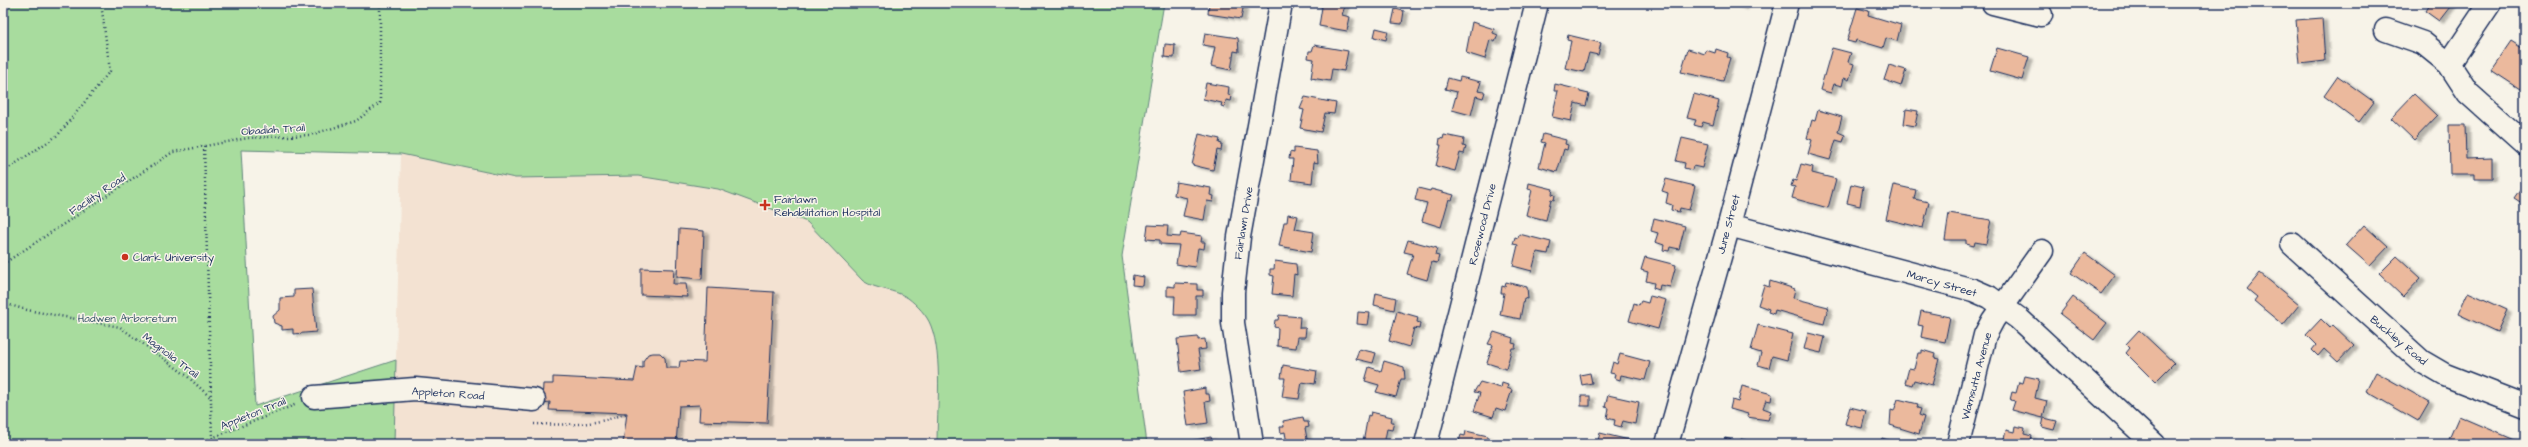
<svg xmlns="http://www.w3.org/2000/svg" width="2528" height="447" font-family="'Architects Daughter',sans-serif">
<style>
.built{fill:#f3e2d2;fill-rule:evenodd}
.green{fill:#a8dc9e;stroke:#62867e}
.building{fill:#ebb99d;stroke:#1b2f5e;filter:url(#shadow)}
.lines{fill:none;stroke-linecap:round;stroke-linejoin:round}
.minor-casing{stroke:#1b2f5e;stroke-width:25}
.path{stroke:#1b2f5e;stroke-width:2.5;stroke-dasharray:1 3;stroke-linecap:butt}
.minor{stroke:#f7f3e8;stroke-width:22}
.poi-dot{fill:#c8321e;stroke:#f7f3e8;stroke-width:1.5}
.labels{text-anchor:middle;stroke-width:3;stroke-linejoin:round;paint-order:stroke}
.street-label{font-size:11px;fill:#1b2f5e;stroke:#f7f3e8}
.poi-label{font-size:11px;fill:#1b2f5e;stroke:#f7f3e8;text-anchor:start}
.park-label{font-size:11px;fill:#3e5a6e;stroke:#f7f3e8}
</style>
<defs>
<filter id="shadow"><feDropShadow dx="4.5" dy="2.5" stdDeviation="1" flood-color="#0004"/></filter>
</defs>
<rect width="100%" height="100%" fill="#f7f3e8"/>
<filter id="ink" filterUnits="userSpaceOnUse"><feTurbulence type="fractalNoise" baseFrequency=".025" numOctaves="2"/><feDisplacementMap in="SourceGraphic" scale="8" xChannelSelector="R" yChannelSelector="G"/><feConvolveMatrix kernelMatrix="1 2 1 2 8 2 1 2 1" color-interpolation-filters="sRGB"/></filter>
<g filter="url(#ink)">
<path class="built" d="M3,3H1164L1122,256L1148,444H3ZM241,150L401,154L396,360L255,406Z"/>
<path class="green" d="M3,3H1164L1122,256L1147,444H937C937,410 943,357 931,326C927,315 917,305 908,298C894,289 877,290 863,281L807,222L718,189L638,176L515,178L401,154L241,150L255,406L396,360L394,444H3Z"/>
<g class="building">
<polygon points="1209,3 1244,3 1241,19 1208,14"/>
<polygon points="1318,3 1346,3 1342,15 1350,17 1347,31 1319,26 1322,7 1317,6"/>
<polygon points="1732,3 1744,3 1743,7"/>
<polygon points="2430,3 2453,3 2439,21 2425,11"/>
<polygon points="1857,8 1869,11 1868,15 1901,25 1897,41 1886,38 1883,48 1856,40 1855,43 1847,41"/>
<polygon points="1395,9 1404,11 1402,24 1392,23"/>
<polygon points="2322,18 2325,61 2300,64 2296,20"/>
<polygon points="2525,20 2525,30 2520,27"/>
<polygon points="1472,22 1494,29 1493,33 1498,35 1495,42 1490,40 1485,59 1466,53"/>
<polygon points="1376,28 1388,31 1386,40 1374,37"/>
<polygon points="1205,33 1238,38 1239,52 1234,51 1231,70 1211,66 1215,47 1203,45"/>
<polygon points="1568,35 1601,43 1598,55 1589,53 1584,72 1565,68 1571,41 1567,40"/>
<polygon points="2511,41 2525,50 2525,82 2520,89 2491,70"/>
<polygon points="1165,44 1175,45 1174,58 1164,57"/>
<polygon points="1314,45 1348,51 1344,71 1332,69 1330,81 1311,78 1314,59 1308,58 1309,51 1312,51"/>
<polygon points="1832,48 1851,53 1848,62 1854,64 1849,80 1844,78 1842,86 1834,84 1831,93 1820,90"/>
<polygon points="1997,48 2029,57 2022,80 1990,71"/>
<polygon points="1688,49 1705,54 1706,50 1715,53 1716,49 1728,53 1727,57 1730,58 1723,81 1681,72"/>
<polygon points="1889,65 1906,70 1901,86 1884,80"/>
<polygon points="2338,76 2374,102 2359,122 2324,96"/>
<polygon points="1460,77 1481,82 1478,91 1485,92 1483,98 1476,96 1471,115 1452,110 1457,92 1445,89 1448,78 1459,81"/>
<polygon points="1206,83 1229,87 1228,95 1232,96 1231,101 1226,100 1225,107 1221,106 1222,103 1203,99"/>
<polygon points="1555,84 1580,90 1580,92 1589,94 1586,106 1575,103 1571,121 1552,117 1558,91 1554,91"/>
<polygon points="1694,94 1719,101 1713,125 1703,122 1701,127 1694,125 1696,120 1687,118"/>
<polygon points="2414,94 2437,116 2414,140 2391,118"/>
<polygon points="1305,97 1336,103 1334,114 1325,113 1321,132 1300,128 1304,110 1300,109"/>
<polygon points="1906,109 1918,111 1915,126 1904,124"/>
<polygon points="1818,110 1842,117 1838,132 1845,135 1843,142 1836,140 1830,160 1808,154 1812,140 1807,138 1812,120 1815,121"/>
<polygon points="2449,125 2465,125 2466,159 2492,158 2492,179 2475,179 2475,174 2450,174"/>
<polygon points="1199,134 1220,139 1219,143 1222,144 1221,151 1217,150 1213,170 1192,165"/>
<polygon points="1543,134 1566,140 1565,144 1568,145 1567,150 1564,149 1557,172 1539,167 1545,143 1541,142"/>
<polygon points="1444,135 1464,139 1463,146 1466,147 1464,154 1460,153 1455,171 1436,166 1441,145 1439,145 1440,138 1443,139"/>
<polygon points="1682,138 1708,144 1702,168 1693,166 1692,170 1684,168 1685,163 1676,161"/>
<polygon points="1294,148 1317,151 1318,163 1314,162 1312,183 1291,180 1293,159 1289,159 1290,152 1294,153"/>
<polygon points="1801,164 1813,167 1812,173 1836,179 1828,208 1792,198 1795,187 1791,186 1793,180 1796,181"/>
<polygon points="1666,179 1695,186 1689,210 1680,208 1679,212 1671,210 1672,205 1666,203 1668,193 1662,191"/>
<polygon points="1176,182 1211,188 1210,195 1214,196 1213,202 1207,201 1204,220 1183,216 1187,198 1174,195"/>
<polygon points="2525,182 2525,205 2514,198"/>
<polygon points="1529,183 1553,189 1552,194 1555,195 1554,200 1551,199 1546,220 1526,215 1532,190 1528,189"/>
<polygon points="1851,184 1863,187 1860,206 1847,203"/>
<polygon points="1894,185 1916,190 1914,199 1929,202 1923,228 1886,219"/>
<polygon points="1418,188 1430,191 1431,189 1454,195 1452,200 1449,199 1441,227 1422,221 1427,203 1415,200"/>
<polygon points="1949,213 1991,220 1986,244 1975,242 1974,246 1966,244 1966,240 1945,240"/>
<polygon points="1288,214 1298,216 1295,229 1314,232 1311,252 1279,246 1284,222 1287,222"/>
<polygon points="1654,218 1685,226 1679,249 1670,247 1669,251 1663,250 1664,245 1655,242 1658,233 1651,231"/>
<polygon points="1148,225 1168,226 1167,236 1180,237 1181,233 1202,236 1201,242 1205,242 1204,249 1198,248 1195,267 1176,264 1179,245 1160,244 1160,240 1146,239"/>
<polygon points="2364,225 2388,247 2370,266 2346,245"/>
<polygon points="679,229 704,231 702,279 677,277"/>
<polygon points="1519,234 1551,242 1548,254 1537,252 1532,271 1513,266 1518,245 1513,244 1515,237 1518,238"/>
<polygon points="1408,240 1437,248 1435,255 1439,256 1437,263 1432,262 1427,280 1407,274 1413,254 1404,252"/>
<polygon points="2085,253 2115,275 2101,294 2071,273"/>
<polygon points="2397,256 2421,278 2403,297 2379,274"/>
<polygon points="1645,257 1676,265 1670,287 1660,285 1659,290 1653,288 1654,283 1646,281 1648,272 1641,270"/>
<polygon points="1275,261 1296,264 1297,275 1294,274 1292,296 1272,294 1274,276 1270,275 1270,269 1274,269"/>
<polygon points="641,268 674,269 673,284 686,284 688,297 641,295"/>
<polygon points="2260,273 2299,305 2283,325 2254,301 2257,297 2247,289"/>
<polygon points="1133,275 1144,277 1143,286 1132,285"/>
<polygon points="1770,281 1795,289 1793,298 1828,307 1824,324 1775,310 1774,314 1768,312 1769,309 1758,305 1764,285 1769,287"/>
<polygon points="1506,282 1527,287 1528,299 1524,298 1520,319 1500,315 1504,293 1501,293 1502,286 1505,287"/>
<polygon points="1175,283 1197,284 1197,290 1203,290 1203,296 1196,296 1196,315 1174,315 1175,296 1167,296 1167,286 1175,287"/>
<polygon points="708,288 774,292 767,423 699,421 700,405 679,406 676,444 636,444 623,443 627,413 549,410 550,402 542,403 543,384 553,384 553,377 634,381 637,367 643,368 643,361 648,354 653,353 660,353 665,358 666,368 679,368 680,361 705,362"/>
<polygon points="312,289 316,332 293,334 293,329 282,330 282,326 274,323 273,316 280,310 280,298 294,297 294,290"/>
<polygon points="2468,292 2507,310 2497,332 2458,314"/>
<polygon points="1376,293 1396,298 1394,310 1374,305"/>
<polygon points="1650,296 1666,300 1658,329 1629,321 1634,303 1639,305 1641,301 1648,303"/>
<polygon points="2073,297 2107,323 2094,340 2060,314"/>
<polygon points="1397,311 1418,317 1417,322 1420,323 1419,329 1414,328 1409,347 1389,341"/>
<polygon points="1921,311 1950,317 1945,342 1921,337 1923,326 1918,325"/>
<polygon points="1358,312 1370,313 1368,325 1357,324"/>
<polygon points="1279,315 1300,317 1299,328 1306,328 1305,337 1298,337 1296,348 1277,346 1278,328 1274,327 1275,320 1278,320"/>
<polygon points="2321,319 2330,328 2333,325 2354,345 2338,362 2324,349 2318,356 2312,350 2316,345 2306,335"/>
<polygon points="1758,325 1793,334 1787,360 1772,356 1769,368 1758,365 1761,353 1751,350"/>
<polygon points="2139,330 2174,363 2155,382 2126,353 2130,348 2126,344"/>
<polygon points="1494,332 1513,338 1512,343 1516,344 1515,348 1512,348 1506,369 1487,363 1493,345 1488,344"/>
<polygon points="1808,333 1825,337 1821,353 1804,349"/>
<polygon points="1198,337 1198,340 1205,339 1206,349 1198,350 1201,369 1181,372 1177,339"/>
<polygon points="1359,349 1376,353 1373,363 1356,359"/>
<polygon points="1922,350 1935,354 1934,358 1939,359 1932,385 1914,380 1912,385 1905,383 1909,368 1914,369 1918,353 1922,353"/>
<polygon points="1620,354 1650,362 1645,380 1621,375 1620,380 1614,378 1615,374 1610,373 1613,362 1617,364"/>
<polygon points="1384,361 1404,367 1405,379 1401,379 1396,397 1376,392 1379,385 1365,381 1369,367 1381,371"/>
<polygon points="1283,365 1317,371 1315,384 1302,382 1299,399 1282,397 1285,378 1281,378"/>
<polygon points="2376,372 2429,402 2418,421 2366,391"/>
<polygon points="1590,373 1592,383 1582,385 1580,375"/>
<polygon points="2025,376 2039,379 2035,398 2047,401 2043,418 2012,410 2015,401 2010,400 2012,392 2016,393 2019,382 2023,383"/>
<polygon points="1480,382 1501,388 1502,383 1508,385 1507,388 1512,390 1505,411 1496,408 1493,417 1474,411 1480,393 1474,392"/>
<polygon points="1742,386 1772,394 1771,401 1766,400 1763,408 1771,411 1768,420 1747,417 1748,414 1730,409 1732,400 1738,402"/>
<polygon points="1205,388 1205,394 1209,394 1210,401 1205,402 1208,423 1188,426 1183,392"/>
<polygon points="1608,395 1639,402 1635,424 1623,421 1621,427 1614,425 1615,420 1607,418 1609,408 1605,407"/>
<rect x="1581" y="396" width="9" height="10"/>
<polygon points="1898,399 1918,404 1917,408 1921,409 1919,415 1924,417 1919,434 1890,425 1891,410 1894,411"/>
<polygon points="1850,407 1866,411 1862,428 1845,424"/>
<polygon points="1371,412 1392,417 1391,422 1394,422 1392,430 1387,429 1384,444 1363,443 1368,415 1370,416"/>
<polygon points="2459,416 2517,441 2516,444 2462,444 2449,439"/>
<polygon points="1303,417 1304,422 1308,422 1309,427 1305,428 1308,444 1287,444 1285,432 1281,433 1280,427 1284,427 1283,421"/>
<polygon points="2044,418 2057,421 2054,430 2042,427"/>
<polygon points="2015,426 2025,428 2024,434 2032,436 2030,444 2003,444 2006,430 2014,432"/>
<polygon points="1466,431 1488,436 1488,439 1495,441 1494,444 1466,444 1459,441 1461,435 1465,436"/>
<polygon points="1600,433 1629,440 1628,444 1597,444"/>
<polygon points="1211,437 1213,444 1190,444 1190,441"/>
<polygon points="1725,438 1740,442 1741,439 1753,442 1752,444 1727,444 1724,442"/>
<polygon points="1882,438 1901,444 1880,444"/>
</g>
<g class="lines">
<defs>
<g id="minor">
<polyline points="1993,3 2041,15"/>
<polyline points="2386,30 2423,43 2449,64 2468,93 2525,144"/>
<polyline points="2449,64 2490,3"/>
<polyline points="1729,225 1973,290 1989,297 2018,318 2154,444"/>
<polyline points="2292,244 2421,361 2445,375 2525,406"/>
<polyline points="314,397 415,389 534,400"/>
<polyline points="1252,444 1233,323 1233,292 1239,237 1281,3"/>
<polyline points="1426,444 1537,3"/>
<polyline points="1667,444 1729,225 1787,3"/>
<polyline points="1958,444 1985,335 1993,320 2042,251"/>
</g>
</defs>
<use href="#minor" class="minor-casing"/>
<g class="path">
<polyline points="204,146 212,438"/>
<polyline points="3,172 58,135 110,71 101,3"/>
<polyline points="3,264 173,152 248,138 310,135 356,121 380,103 380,3"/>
<polyline points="3,303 27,310 120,327 186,375 210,397"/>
<path d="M534,424C569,425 594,426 627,413"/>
<polyline points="197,444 297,404"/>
</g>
<use href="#minor" class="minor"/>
</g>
</g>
<g class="poi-dot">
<path d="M763 199h4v4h4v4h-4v4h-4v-4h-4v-4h4z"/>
<circle cx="125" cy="257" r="4"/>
</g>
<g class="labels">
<g class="street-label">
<text transform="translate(273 129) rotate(-4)" y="4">Obadiah Trail</text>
<text transform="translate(97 194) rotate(-34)" y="4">Facility Road</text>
<text transform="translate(1243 223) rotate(-81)" y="4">Fairlawn Drive</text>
<text transform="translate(1482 224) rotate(-76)" y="4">Rosewood Drive</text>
<text transform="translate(1728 224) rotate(-75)" y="4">June Street</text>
<text transform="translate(1942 283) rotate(16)" y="4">Marcy Street</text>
<text transform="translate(2399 340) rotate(40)" y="4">Buckley Road</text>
<text transform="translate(171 355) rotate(37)" y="4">Magnolia Trail</text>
<text transform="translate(1976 376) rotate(-75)" y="4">Wamsutta Avenue</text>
<text transform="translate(448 393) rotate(4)" y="4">Appleton Road</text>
<text transform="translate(253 413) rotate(-22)" y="4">Appleton Trail</text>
</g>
<g class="poi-label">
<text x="774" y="203">Fairlawn<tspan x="774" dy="13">Rehabilitation Hospital</tspan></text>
<text x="133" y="261">Clark University</text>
</g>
<g class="park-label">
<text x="127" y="322">Hadwen Arboretum</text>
</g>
</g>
<rect width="2528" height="447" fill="none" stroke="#f7f3e8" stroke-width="16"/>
<rect x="8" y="8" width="2512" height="431" fill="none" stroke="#1b2f5e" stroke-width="1.5" filter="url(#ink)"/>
</svg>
